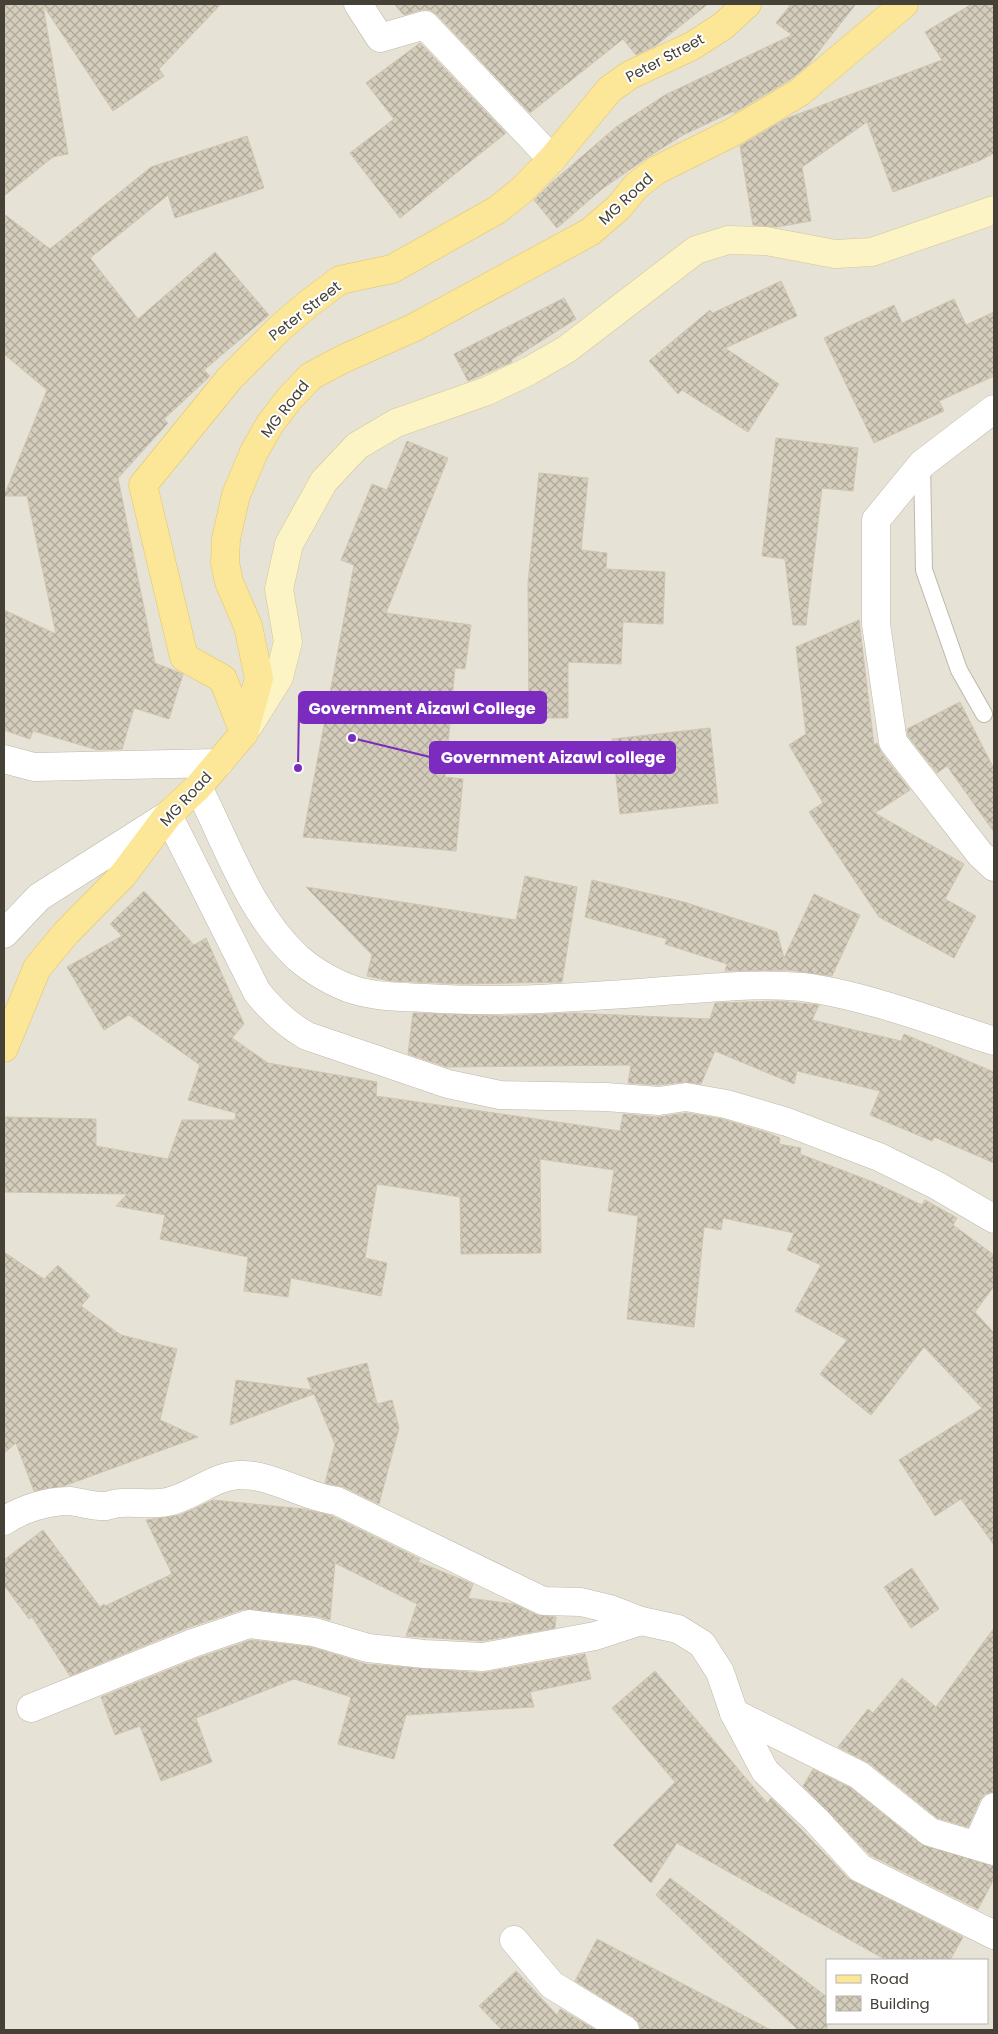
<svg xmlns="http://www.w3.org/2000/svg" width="998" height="2034" font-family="Poppins,sans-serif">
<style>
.residential{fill:#e6e2d5;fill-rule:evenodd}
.building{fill:url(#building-cross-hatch);stroke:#cfc5b0}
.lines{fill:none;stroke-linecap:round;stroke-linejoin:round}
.service-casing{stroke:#beb8a9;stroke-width:18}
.minor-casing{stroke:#beb8a9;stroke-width:29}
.secondary-casing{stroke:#d2c798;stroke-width:29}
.primary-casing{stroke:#e0c667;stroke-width:29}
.service{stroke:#fff;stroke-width:16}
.minor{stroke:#fff;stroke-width:28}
.secondary{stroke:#fdf4c6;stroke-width:28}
.primary{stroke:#fbe797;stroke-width:28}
.labels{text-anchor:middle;stroke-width:4;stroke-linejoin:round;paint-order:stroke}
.street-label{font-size:15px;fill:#454136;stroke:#fff}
.leader{fill:none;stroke:#7b2cbf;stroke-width:2}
.callout-dot{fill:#7b2cbf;stroke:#fff;stroke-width:2}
.callout{fill:#7b2cbf;stroke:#7b2cbf;stroke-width:2}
.callout-label{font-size:16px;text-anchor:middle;font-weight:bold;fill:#fff}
</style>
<defs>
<pattern id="building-cross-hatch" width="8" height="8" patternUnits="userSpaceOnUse" patternTransform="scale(1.25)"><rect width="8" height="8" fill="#d4cdbc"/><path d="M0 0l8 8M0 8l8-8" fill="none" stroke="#aea89a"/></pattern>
</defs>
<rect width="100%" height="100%" fill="#f3f0e6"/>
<path class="residential" d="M4,4H994V2030H4ZM827,1960H987V2023H827Z"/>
<g class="building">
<polygon points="4,4 221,4 159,69 164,76 113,111 43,5 68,154 53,157 4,196"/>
<polygon points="394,4 708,4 655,46 636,55 623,39 530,113 436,14 430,10 421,10 404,15"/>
<polygon points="791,4 856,4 808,65 791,79 734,113 734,111 683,135 648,157 602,189 557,228 534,200 550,184 616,127 665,95 792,35 776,23"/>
<polygon points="972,4 994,4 994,153 979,161 893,192 867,122 802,167 811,221 777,227 753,225 740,146 785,119 942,60 925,32"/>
<polygon points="420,43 506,133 400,218 350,153 394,119 366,83"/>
<polygon points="247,136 264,188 175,218 168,195 90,258 138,319 215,252 269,315 204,370 210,376 164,419 168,423 118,478 155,663 183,674 169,719 134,708 122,749 98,750 33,731 30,739 4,730 4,610 56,634 27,496 4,496 47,390 4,354 4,214 50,249 151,167"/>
<polygon points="781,281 797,316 725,348 779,384 748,432 682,390 678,394 649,361 710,310 713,313"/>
<polygon points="564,298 576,319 511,360 512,362 468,381 454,354"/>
<polygon points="954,299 966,325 994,312 994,376 939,401 944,411 874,443 824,338 894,305 902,323"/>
<polygon points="776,438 858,448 853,491 822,488 806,625 793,625 785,559 762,556"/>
<polygon points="407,441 448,458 386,613 471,625 465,669 455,668 445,777 463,779 456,851 303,837 354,565 341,560 372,484 387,490"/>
<polygon points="539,473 588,478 581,550 607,553 606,569 665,572 663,624 623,622 621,664 568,662 568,718 529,718 528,583"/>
<polygon points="859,620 874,745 877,743 881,752 910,790 875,813 964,864 945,899 976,916 954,958 879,917 809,812 823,803 789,745 806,734 796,647"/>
<polygon points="960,702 994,769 994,832 947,766 937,773 908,736 907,729"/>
<polygon points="710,728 718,803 620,814 612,739"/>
<polygon points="525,876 577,887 562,982 464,984 390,981 367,976 372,955 306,887 516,920"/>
<polygon points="592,880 684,902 777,932 784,958 814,894 860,915 832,976 788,970 725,971 727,964 665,944 667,939 585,917"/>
<polygon points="144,891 194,945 206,938 244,1024 232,1038 268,1063 377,1082 376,1096 620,1131 623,1114 658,1117 686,1113 722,1119 768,1133 780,1138 779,1144 801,1148 800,1154 873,1182 922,1205 925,1200 957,1218 953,1225 994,1255 994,1286 975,1312 994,1333 994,1545 961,1499 935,1516 899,1460 982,1408 924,1347 871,1415 820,1374 847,1340 795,1311 821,1265 787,1250 794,1233 723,1218 721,1230 704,1227 694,1327 627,1319 638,1216 608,1211 614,1170 540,1159 541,1253 461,1254 460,1197 377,1184 365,1258 387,1263 381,1296 291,1278 288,1297 244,1291 248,1257 160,1239 165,1215 116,1206 127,1194 4,1192 4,1117 96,1119 96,1146 168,1159 182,1120 235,1120 236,1113 188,1100 200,1065 129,1015 104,1030 67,967 122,936 110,924"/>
<polygon points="778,1001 819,1005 812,1020 901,1041 904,1034 994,1072 994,1163 934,1137 932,1141 870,1115 880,1091 797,1071 794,1084 715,1051 701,1084 684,1082 658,1085 628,1083 631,1065 447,1067 408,1054 413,1013 503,1016 574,1013 710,1019 715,1003"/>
<polygon points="4,1252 44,1279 58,1265 90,1296 81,1306 121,1335 177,1349 160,1420 198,1437 64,1486 34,1491 16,1443 4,1453"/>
<polygon points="367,1363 377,1404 392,1400 399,1428 379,1504 344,1487 325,1483 335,1444 314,1394 230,1425 236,1380 312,1390 307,1378"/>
<polygon points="213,1500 304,1509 332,1516 420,1559 418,1562 473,1584 468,1598 514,1604 537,1615 556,1617 555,1628 482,1641 406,1636 417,1604 335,1563 330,1620 316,1616 244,1609 187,1628 70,1676 32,1617 29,1619 4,1585 4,1560 43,1530 100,1607 104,1604 105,1606 172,1574 146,1520 180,1515"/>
<polygon points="912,1568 939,1609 911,1628 884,1587"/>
<polygon points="994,1628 994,1792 985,1794 980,1800 968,1827 937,1818 869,1763 838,1747 868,1709 873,1713 902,1678 936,1707"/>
<polygon points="251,1640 311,1647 366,1664 482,1673 585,1654 591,1679 530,1692 534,1707 406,1715 394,1759 338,1744 351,1697 294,1679 196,1718 212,1762 161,1781 140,1726 115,1735 101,1697 198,1658"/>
<polygon points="655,1671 767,1803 771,1798 849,1879 963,1937 950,1960 886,1960 677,1843 651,1883 613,1845 675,1782 612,1708"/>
<polygon points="813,1769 851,1788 921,1844 994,1866 994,1879 978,1909 870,1855 803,1786"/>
<polygon points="670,1878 827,1997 827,2030 798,2030 656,1895"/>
<polygon points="597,1939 771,2030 641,2030 639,2023 633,2017 575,1981"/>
<polygon points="516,1971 557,2015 560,2009 596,2030 502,2030 479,2006"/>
</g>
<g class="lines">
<defs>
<polyline id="service" points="922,464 924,570 959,670 984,714"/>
<g id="minor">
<polyline points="358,4 380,38 425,25 552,159"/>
<polyline points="994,409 922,464 876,520 876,624 893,742 980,854 994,867"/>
<polyline points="4,759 34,767 219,763"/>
<path d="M198,787C228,846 249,912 298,958C313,971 335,984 354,990C376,997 402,997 425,998C529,1005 634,992 738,986C760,985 781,985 803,987C864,995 935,1022 994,1041"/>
<path d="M4,934L39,897L168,815L257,992C272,1011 286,1024 307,1036L448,1084L500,1095L606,1097L659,1101L686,1097L726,1104L787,1122L879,1157L936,1185L994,1219"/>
<path d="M4,1521C22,1509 47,1501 69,1501C81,1502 94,1507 106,1506C111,1505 116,1503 121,1503C137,1502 152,1505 167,1502C192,1497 212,1477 238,1475C270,1473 304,1497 337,1501L543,1601L581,1602L610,1609L641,1621L678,1629L702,1644L720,1672L734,1713L765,1771L816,1820L860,1868L994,1935"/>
<polyline points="31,1708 193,1643 249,1624 314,1632 368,1648 424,1654 483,1657 595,1636 641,1621"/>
<polyline points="734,1713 859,1775 930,1832 994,1851"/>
<polyline points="977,1845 994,1807"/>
<polyline points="514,1940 552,1985 625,2030"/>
</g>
<polyline id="secondary" points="249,725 279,677 288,642 279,589 289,544 324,481 357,446 396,423 487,391 529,371 567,349 696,250 728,240 766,241 835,254 872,252 994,210"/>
<g id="primary">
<polyline points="244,733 223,679 184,657 143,485 230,378 281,327 308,304 340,280 392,269 497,210 522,190 552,159 610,89 630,75 692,46 723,26 747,4"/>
<polyline points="4,1048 37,968 66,933 123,875 168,815 198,787 244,733 259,678 248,626 229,582 225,563 226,539 236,495 254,452 270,424 289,399 311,376 343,359 413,328 590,232 619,207 636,186 657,170 733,132 800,92 904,4"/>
</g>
</defs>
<use href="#service" class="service-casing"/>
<use href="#minor" class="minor-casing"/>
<use href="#secondary" class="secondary-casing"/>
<use href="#primary" class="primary-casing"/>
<use href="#service" class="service"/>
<use href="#minor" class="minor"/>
<use href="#secondary" class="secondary"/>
<use href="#primary" class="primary"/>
</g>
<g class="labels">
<g class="street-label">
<text transform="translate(665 58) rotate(-28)" y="5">Peter Street</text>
<text transform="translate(626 199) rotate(-43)" y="5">MG Road</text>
<text transform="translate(305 311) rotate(-38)" y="5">Peter Street</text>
<text transform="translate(285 409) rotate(-52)" y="5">MG Road</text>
<text transform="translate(186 799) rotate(-47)" y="5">MG Road</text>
</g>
</g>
<path class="leader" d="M298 768L299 708M352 738L430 757"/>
<g class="callout-dot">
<circle cx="298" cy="768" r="5"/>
<circle cx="352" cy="738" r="5"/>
</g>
<g class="callout">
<rect x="299" y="692" width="247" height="31" rx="5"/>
<rect x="430" y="742" width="245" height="31" rx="5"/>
</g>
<g class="callout-label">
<text x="422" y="714">Government Aizawl College</text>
<text x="553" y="763">Government Aizawl college</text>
</g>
<rect width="998" height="2034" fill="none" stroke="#454136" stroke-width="10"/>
<rect x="826" y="1959" width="162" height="65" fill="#ffffff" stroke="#b5b3af"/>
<rect x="836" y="1975" width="25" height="8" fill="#fbe797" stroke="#b5b3af"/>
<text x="870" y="1984" font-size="15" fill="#454136">Road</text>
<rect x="836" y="1996" width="25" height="15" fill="url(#building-cross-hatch)" stroke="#b5b3af"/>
<text x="870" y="2009" font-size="15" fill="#454136">Building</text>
</svg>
